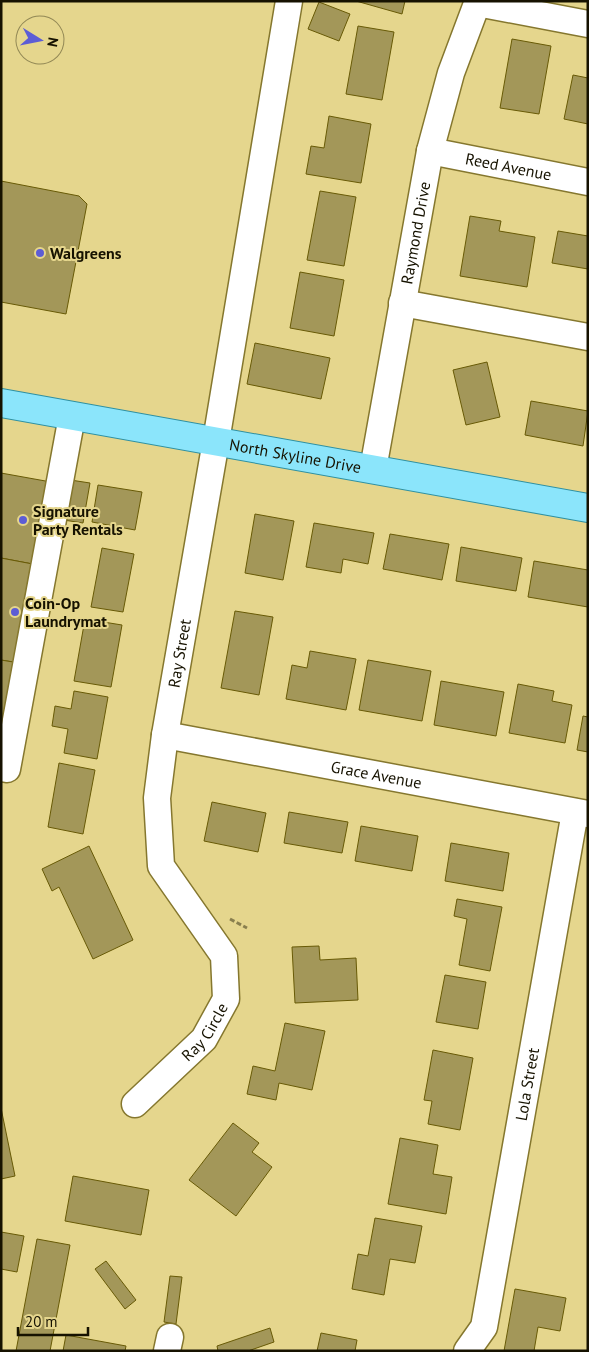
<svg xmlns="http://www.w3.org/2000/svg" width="589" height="1352" font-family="'PT Sans',sans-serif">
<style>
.building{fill:#a39759;stroke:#685a06}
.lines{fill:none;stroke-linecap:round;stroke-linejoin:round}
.minor-casing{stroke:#85772e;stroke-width:29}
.major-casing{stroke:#2f90a1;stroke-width:30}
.path{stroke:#897f4e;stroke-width:3;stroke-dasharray:5 2.5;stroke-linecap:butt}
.minor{stroke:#fff;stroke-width:26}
.major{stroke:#8be5fb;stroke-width:28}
.poi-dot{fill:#5d5dd5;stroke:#e5d68d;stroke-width:2}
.labels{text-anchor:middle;stroke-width:4;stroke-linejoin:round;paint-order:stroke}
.street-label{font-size:16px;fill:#161200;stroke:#e5d68d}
.poi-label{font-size:16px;font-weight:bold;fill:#161200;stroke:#e5d68d;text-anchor:start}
</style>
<rect width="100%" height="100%" fill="#e5d68d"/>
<g class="building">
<polygon points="356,1 405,1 402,14"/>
<polygon points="319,2 350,14 339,41 308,29"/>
<polygon points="358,26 394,32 382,100 346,94"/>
<polygon points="512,39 551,46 539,114 500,108"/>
<polygon points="573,75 588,78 588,124 564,119"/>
<polygon points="329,116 371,124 361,183 306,174 311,146 324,148"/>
<polygon points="1,181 79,196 87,204 66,314 1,302"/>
<polygon points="320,191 356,197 344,266 307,260"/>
<polygon points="470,216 501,221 499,231 535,237 527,287 460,276"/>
<polygon points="558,231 588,236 588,269 552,263"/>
<polygon points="300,272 344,280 334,336 290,328"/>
<polygon points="255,343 330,358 321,399 247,384"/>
<polygon points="487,362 500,417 466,425 453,370"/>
<polygon points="531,401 588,411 583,446 525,435"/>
<polygon points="1,473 51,482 38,565 1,558"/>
<polygon points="64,479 90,483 83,523 57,519"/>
<polygon points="98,485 142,492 135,530 92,522"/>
<polygon points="255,514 294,521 283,580 245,573"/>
<polygon points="314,523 374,533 368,564 343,559 341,573 306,567"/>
<polygon points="390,534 449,544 442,580 383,569"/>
<polygon points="461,547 522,558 516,591 456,581"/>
<polygon points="102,548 134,554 123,612 91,607"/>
<polygon points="1,558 38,565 19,663 1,660"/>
<polygon points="534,561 588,570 588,607 528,597"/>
<polygon points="235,611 273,617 259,695 221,688"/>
<polygon points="85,619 122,625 111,687 74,681"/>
<polygon points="310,651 356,659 346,710 286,699 292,665 307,668"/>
<polygon points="1,660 19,663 1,758"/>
<polygon points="368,660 431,671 422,721 359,710"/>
<polygon points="441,681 504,692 496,736 434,725"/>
<polygon points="518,684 554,691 552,701 572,705 565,743 509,733"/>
<polygon points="74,691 108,697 97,759 64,753 68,729 52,726 55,706 71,709"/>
<polygon points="583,716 588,717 588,752 577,750"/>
<polygon points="59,763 95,770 83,834 48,827"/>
<polygon points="212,802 266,813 258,852 204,841"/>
<polygon points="289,812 348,822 342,853 284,843"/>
<polygon points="361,826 418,836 412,871 355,861"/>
<polygon points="451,843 509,853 503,891 445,881"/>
<polygon points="89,846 133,940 93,959 59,887 52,891 42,869"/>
<polygon points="457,899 502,907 490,971 459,965 467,919 454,916"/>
<polygon points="319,946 320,960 356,958 358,1000 295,1003 292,947"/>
<polygon points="445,975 486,982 478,1029 436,1022"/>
<polygon points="285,1023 325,1031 312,1090 279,1083 276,1100 247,1094 253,1066 275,1071"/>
<polygon points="433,1050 473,1058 460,1130 428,1124 432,1101 424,1100"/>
<polygon points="1,1108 15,1176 1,1179"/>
<polygon points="233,1123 259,1143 252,1152 272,1167 236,1216 189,1180"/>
<polygon points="400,1138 438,1145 433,1174 452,1177 446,1214 388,1204"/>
<polygon points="73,1176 149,1190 141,1235 65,1221"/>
<polygon points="375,1218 422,1226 415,1263 390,1259 384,1295 352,1289 358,1254 368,1256"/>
<polygon points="1,1232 24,1236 17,1272 1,1269"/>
<polygon points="37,1239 70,1245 50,1351 16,1351"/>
<polygon points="106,1261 136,1300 125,1309 95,1269"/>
<polygon points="170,1276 182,1277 176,1324 164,1322"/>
<polygon points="515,1289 566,1298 560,1331 538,1327 534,1351 504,1351"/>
<polygon points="270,1328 274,1342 248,1351 218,1351 217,1346"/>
<polygon points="321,1333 357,1340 355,1351 317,1351"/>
<polygon points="66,1335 126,1346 125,1351 63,1351"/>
</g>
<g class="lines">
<defs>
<g id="minor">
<polyline points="477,3 588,24"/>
<path id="s1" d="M430,151L588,182"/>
<polyline points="402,303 588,337"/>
<path id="s2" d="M373,469L430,151L451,73L478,1"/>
<path id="s3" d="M165,735L588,814"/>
<polyline points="1,768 7,769 72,416"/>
<path id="s4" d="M135,1104L204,1039L226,999L224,956L161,866L157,798L165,735L216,441L289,1"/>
<polyline points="167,1351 170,1337"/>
<path id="s5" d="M467,1351L484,1327L575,812"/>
</g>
<g id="major">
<path id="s6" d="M1,403L588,508"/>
</g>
</defs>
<use href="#minor" class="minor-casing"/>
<use href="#major" class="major-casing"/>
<polyline class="path" points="230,919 247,928"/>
<use href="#minor" class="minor"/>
<use href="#major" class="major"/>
</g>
<g class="poi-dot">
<circle cx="40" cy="253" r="5"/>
<circle cx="23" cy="520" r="5"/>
<circle cx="15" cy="612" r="5"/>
</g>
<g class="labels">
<g class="street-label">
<text dy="6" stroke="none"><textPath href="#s1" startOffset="80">Reed Avenue</textPath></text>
<text dy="6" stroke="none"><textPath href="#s2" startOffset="240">Raymond Drive</textPath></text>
<text dy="6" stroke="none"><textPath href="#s6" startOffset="299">North Skyline Drive</textPath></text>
<text dy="6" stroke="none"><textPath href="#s4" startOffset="508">Ray Street</textPath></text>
<text dy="6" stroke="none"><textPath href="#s3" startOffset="215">Grace Avenue</textPath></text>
<text dy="6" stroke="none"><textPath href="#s4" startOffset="101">Ray Circle</textPath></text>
<text dy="6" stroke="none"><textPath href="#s5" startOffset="276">Lola Street</textPath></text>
</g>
<g class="poi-label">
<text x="50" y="259">Walgreens</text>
<text x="33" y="517">Signature<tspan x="33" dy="18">Party Rentals</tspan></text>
<text x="25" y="609">Coin-Op<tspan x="25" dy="18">Laundrymat</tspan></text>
</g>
</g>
<rect width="589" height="1352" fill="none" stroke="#161200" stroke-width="5"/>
<g transform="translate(40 40) rotate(100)"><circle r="24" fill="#e5d68d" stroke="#928855"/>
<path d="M0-4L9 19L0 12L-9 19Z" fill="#5d5dd5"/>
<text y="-8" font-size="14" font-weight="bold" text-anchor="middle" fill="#161200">N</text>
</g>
<path d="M18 1327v8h70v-8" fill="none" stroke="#161200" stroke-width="2.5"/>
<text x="25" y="1327" font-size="15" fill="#161200" stroke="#e5d68d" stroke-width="4" paint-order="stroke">20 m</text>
</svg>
